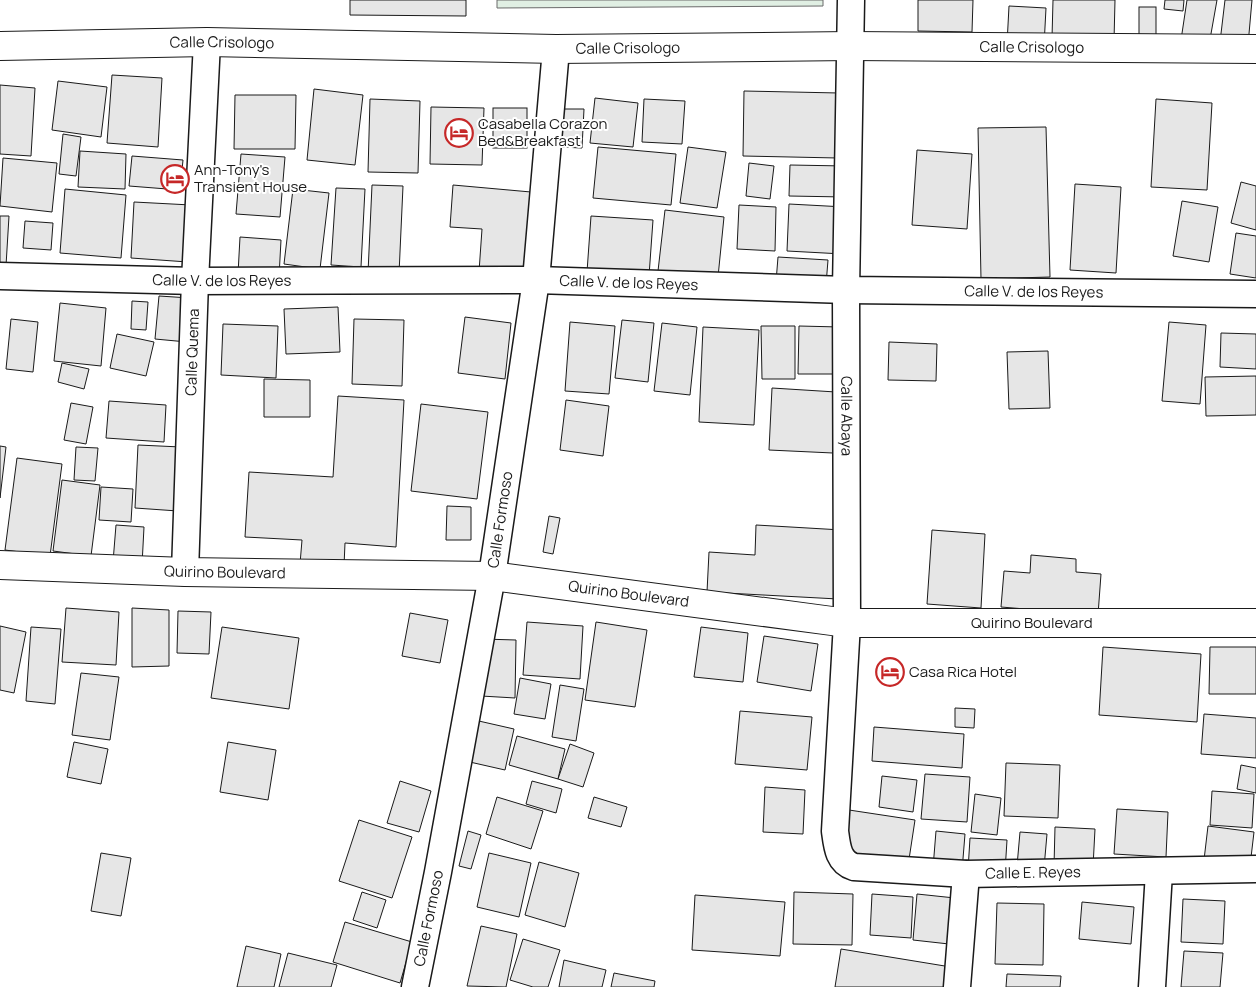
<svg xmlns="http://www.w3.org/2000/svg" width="1256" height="987" font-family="Manrope,sans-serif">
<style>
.green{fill:#e0efe3;stroke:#6a6a6a}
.building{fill:#e6e6e6;stroke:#1a1a1a}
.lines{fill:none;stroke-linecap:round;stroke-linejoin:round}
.minor-casing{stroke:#1a1a1a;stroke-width:29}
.tertiary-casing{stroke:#1a1a1a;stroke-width:30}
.secondary-casing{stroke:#1a1a1a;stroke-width:30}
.minor{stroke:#fff;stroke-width:26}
.tertiary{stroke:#fff;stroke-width:28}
.secondary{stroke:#fff;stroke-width:28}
.labels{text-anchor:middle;stroke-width:4;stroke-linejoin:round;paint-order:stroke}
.street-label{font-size:15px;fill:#1a1a1a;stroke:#fff}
.poi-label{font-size:15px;fill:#1a1a1a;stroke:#fff;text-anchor:start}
</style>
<rect width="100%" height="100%" fill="#fff"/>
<polygon class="green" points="497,0 823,0 823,6 497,8"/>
<g class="building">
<polygon points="350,0 466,0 466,16 350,15"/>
<polygon points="918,0 973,0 972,32 918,31"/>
<polygon points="1053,0 1115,0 1114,41 1052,38"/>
<polygon points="1165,0 1184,0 1183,11 1164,9"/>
<polygon points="1187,0 1217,0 1209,45 1181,40"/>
<polygon points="1225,0 1252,0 1248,45 1220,42"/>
<polygon points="1009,6 1046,8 1044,46 1007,44"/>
<rect x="1139" y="7" width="17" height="34"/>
<polygon points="112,75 162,78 158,147 107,143"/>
<polygon points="58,81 107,87 101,137 52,130"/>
<polygon points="0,85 35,88 31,156 0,154"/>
<polygon points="314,89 363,95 355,165 307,160"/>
<polygon points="744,91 839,93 838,158 743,156"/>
<polygon points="235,95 296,95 295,149 234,149"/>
<polygon points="595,98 638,103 633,147 590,143"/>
<polygon points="370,99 420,101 418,173 368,172"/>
<polygon points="644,99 685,101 682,144 642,142"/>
<polygon points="1156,99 1212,103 1207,190 1151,187"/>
<polygon points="431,107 484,108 482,165 430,164"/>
<rect x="493" y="108" width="34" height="40"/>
<polygon points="563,109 584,109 582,148 561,147"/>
<polygon points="1046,127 1050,277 981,279 978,128"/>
<polygon points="63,134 81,137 76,176 59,174"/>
<polygon points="598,147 676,154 671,205 593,198"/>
<polygon points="688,147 726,152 717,208 680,203"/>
<polygon points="917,150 972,154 967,229 912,225"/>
<polygon points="80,151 126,154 125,189 78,187"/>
<polygon points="241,154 285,157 280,217 236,214"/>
<polygon points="132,156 183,160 180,190 129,186"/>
<polygon points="3,158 57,163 52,212 0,206"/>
<polygon points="749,163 774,166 770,199 746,196"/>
<polygon points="790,165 845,166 845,197 789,196"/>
<polygon points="1241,182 1256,186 1256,230 1231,223"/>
<polygon points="1075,184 1121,187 1116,273 1070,270"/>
<polygon points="372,185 403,186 399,274 368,273"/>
<polygon points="453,185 531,192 524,276 479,272 482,229 450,227"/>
<polygon points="336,188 365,189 361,267 331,265"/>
<polygon points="65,189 126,195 121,258 60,253"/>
<polygon points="293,189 329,193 320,269 284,264"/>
<polygon points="1182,201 1218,207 1209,262 1173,256"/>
<polygon points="134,202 191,205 188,262 131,258"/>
<polygon points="789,204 845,207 843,254 787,251"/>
<polygon points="739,205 776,207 775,251 737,249"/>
<polygon points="665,210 724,217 718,277 658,271"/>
<polygon points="0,216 9,216 6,266 0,266"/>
<polygon points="591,216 653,220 649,276 587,272"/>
<polygon points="25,221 53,223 51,250 23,248"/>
<polygon points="1236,233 1256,236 1256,278 1230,274"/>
<polygon points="240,237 281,240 279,277 238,274"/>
<polygon points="778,257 828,260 826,285 776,282"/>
<polygon points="159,296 190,298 187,342 155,339"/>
<polygon points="132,301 148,302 146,330 131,329"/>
<polygon points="60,303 106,308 101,366 54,361"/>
<polygon points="338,307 340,352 286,354 284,309"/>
<polygon points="465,317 511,323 505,379 458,373"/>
<polygon points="11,319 38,322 33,372 6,369"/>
<polygon points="354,319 404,320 402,386 352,384"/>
<polygon points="622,320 654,323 648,382 615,378"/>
<polygon points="570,322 615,326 609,394 565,391"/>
<polygon points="1169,322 1206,325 1200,404 1162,401"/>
<polygon points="662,323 697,327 690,395 654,391"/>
<polygon points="223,324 278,326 276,378 221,375"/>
<polygon points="761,326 795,326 795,379 762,379"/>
<polygon points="799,326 840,327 839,374 798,374"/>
<polygon points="703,327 759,330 754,425 699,422"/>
<polygon points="1221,333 1256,334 1256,369 1220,367"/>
<polygon points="117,334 154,342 146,376 110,368"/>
<polygon points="889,342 937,344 936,381 888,380"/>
<polygon points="1048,351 1050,408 1009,409 1007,352"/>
<polygon points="62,363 89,369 84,389 58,382"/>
<polygon points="1256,376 1256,415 1206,416 1205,377"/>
<polygon points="264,379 310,380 310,417 264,417"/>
<polygon points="772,388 836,392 833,453 769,450"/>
<polygon points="338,396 404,400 396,547 345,543 344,566 300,564 302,540 245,537 249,472 333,477"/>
<polygon points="566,400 609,406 603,456 560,450"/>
<polygon points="109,401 166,405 164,442 106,438"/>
<polygon points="71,403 93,407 86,444 64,440"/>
<polygon points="421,404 488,412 477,499 411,491"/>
<polygon points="138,445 181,447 178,511 135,508"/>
<polygon points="0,446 6,447 0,498"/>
<polygon points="76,447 98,448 95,481 74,480"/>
<polygon points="17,458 62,464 50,556 5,550"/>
<polygon points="62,480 100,485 91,556 53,551"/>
<polygon points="101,487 133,489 131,522 99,520"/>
<polygon points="447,506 471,507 471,540 446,540"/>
<polygon points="549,516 560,518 553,554 543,552"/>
<polygon points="116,525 144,527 142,565 113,562"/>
<polygon points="756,525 842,530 838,599 707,592 709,552 755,555"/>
<polygon points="932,530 985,534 981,608 927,604"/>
<polygon points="1031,555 1076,559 1076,572 1101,574 1098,615 1001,607 1004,571 1030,573"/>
<polygon points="66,608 119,612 116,665 62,662"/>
<polygon points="132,608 169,610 169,666 132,667"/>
<polygon points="178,611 211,612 209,654 177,653"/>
<polygon points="410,613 448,620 440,663 402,656"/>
<polygon points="527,622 583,626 580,679 523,675"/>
<polygon points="596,622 647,630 635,707 585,700"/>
<polygon points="0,626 26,632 14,693 0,690"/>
<polygon points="31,627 61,629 55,704 26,701"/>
<polygon points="222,627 299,638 289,709 211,698"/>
<polygon points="701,627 748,633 743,682 694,677"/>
<polygon points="764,636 818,644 811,691 757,682"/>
<polygon points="482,639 516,640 515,698 481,696"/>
<polygon points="1103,647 1201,654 1197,722 1099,715"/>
<polygon points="1210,647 1256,647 1256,694 1209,694"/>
<polygon points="81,673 119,677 110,740 72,735"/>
<polygon points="520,678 551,684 545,719 514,714"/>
<polygon points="560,685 584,689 576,741 552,737"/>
<polygon points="955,708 975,709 974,728 955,727"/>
<polygon points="740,711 812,717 807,770 735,764"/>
<polygon points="1204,714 1256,718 1256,758 1201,754"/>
<polygon points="470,719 514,729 505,770 461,760"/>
<polygon points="874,727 964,734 962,768 872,761"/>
<polygon points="517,736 565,749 558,779 509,765"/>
<polygon points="74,742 108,749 101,784 67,777"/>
<polygon points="228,742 276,750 268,800 220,792"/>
<polygon points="570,744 594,753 583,787 558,779"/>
<polygon points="1006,763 1060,765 1058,818 1004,816"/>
<polygon points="1241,765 1256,768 1256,793 1237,789"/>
<polygon points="925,774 970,777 967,822 921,819"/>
<polygon points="882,776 917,780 913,812 879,807"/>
<polygon points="400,781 431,791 419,832 387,823"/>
<polygon points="532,781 562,789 556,813 526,804"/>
<polygon points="765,787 805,790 803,834 763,832"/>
<polygon points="1212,791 1254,794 1252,828 1210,825"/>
<polygon points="975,794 1001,798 997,835 971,832"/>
<polygon points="497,797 543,811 531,849 486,834"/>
<polygon points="594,797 627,807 621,827 588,818"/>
<polygon points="1117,809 1168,812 1166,857 1114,854"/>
<polygon points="849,810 915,820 908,866 843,856"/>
<polygon points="359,820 412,837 392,898 339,881"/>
<polygon points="1208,826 1254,832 1250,866 1204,860"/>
<polygon points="1055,827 1095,829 1093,867 1054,866"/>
<polygon points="468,831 481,835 471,869 459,866"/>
<polygon points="936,831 965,834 962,871 933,868"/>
<polygon points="1020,832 1047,834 1044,868 1017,866"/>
<polygon points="970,838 1007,840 1005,872 968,870"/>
<polygon points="101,853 131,858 121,916 91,911"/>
<polygon points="489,853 531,863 519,917 477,907"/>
<polygon points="539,862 579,873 565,927 525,915"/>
<polygon points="362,892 386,900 377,928 353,920"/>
<polygon points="794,892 853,894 852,945 793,944"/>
<polygon points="872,894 913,897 911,938 870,935"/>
<polygon points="917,894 955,898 949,944 913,940"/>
<polygon points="695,895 785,902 780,956 692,950"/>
<polygon points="1183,899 1225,901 1223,944 1181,942"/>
<polygon points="1082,902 1134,907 1131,944 1079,939"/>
<polygon points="997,903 1044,904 1043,965 995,964"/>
<polygon points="345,922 412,942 400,983 333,962"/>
<polygon points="481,926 517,934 506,987 467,986"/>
<polygon points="523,939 560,950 548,987 533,987 510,980"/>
<polygon points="246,946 281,954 274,987 237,987"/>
<polygon points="841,949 957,968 954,987 835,987"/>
<polygon points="1184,951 1223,953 1220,987 1181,987"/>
<polygon points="288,953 337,965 331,987 279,987"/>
<polygon points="564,960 606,970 602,987 559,987"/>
<polygon points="614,973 655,981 654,987 611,987"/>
<polygon points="1007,974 1061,976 1060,987 1006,987"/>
</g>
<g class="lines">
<defs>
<g id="minor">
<path id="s1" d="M851,0L846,290L847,623L835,831C837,846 838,862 854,867L966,874L1256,869"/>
<path id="s2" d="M0,276L195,281L536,280L846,290L1256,294"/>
<path id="s3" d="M185,572L195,281L207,42"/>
<path id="s4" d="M415,987L438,872L492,576L536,280L556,49"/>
<polyline points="957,987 966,874"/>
<polyline points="1152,987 1159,872"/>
</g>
<g id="tertiary">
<path id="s5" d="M0,46L207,42L556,49L851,46L1256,49"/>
</g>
<g id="secondary">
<path id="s6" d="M0,565L185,572L492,576L847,623H1256"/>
</g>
</defs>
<use href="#minor" class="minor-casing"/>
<use href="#tertiary" class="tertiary-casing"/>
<use href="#secondary" class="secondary-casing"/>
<use href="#minor" class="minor"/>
<use href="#tertiary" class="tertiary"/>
<use href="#secondary" class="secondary"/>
</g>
<defs>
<symbol id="hotel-ring" viewBox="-11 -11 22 22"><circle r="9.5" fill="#fff" stroke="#c62828" stroke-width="1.5"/><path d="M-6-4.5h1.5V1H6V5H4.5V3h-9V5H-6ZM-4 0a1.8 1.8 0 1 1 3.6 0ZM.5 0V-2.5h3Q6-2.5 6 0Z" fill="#c62828"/></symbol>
</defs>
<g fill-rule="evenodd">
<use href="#hotel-ring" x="443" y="117" width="32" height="32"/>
<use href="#hotel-ring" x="159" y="163" width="32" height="32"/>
<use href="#hotel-ring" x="874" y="656" width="32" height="32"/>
</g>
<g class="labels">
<g class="street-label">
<text dy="5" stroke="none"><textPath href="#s5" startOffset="222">Calle Crisologo</textPath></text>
<text dy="5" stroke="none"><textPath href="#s5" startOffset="1032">Calle Crisologo</textPath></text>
<text dy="5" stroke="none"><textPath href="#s5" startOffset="628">Calle Crisologo</textPath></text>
<text dy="5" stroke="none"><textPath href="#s2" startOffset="222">Calle V. de los Reyes</textPath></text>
<text dy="5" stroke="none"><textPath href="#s2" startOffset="629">Calle V. de los Reyes</textPath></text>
<text dy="5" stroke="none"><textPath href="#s2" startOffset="1034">Calle V. de los Reyes</textPath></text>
<text dy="5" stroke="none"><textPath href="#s3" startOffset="220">Calle Quema</textPath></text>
<text dy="5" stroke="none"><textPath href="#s1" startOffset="416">Calle Abaya</textPath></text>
<text dy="5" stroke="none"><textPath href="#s4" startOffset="475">Calle Formoso</textPath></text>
<text dy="5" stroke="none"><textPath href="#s6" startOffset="225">Quirino Boulevard</textPath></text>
<text dy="5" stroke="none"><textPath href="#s6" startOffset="630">Quirino Boulevard</textPath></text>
<text dy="5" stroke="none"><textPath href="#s6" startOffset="1035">Quirino Boulevard</textPath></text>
<text dy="5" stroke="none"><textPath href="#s1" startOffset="1054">Calle E. Reyes</textPath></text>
<text dy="5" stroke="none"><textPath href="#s4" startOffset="70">Calle Formoso</textPath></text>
</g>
<g class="poi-label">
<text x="478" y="129">Casabella Corazon<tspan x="478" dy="17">Bed&amp;Breakfast</tspan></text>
<text x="194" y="175">Ann-Tony's<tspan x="194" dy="17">Transient House</tspan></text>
<text x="909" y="677">Casa Rica Hotel</text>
</g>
</g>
</svg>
